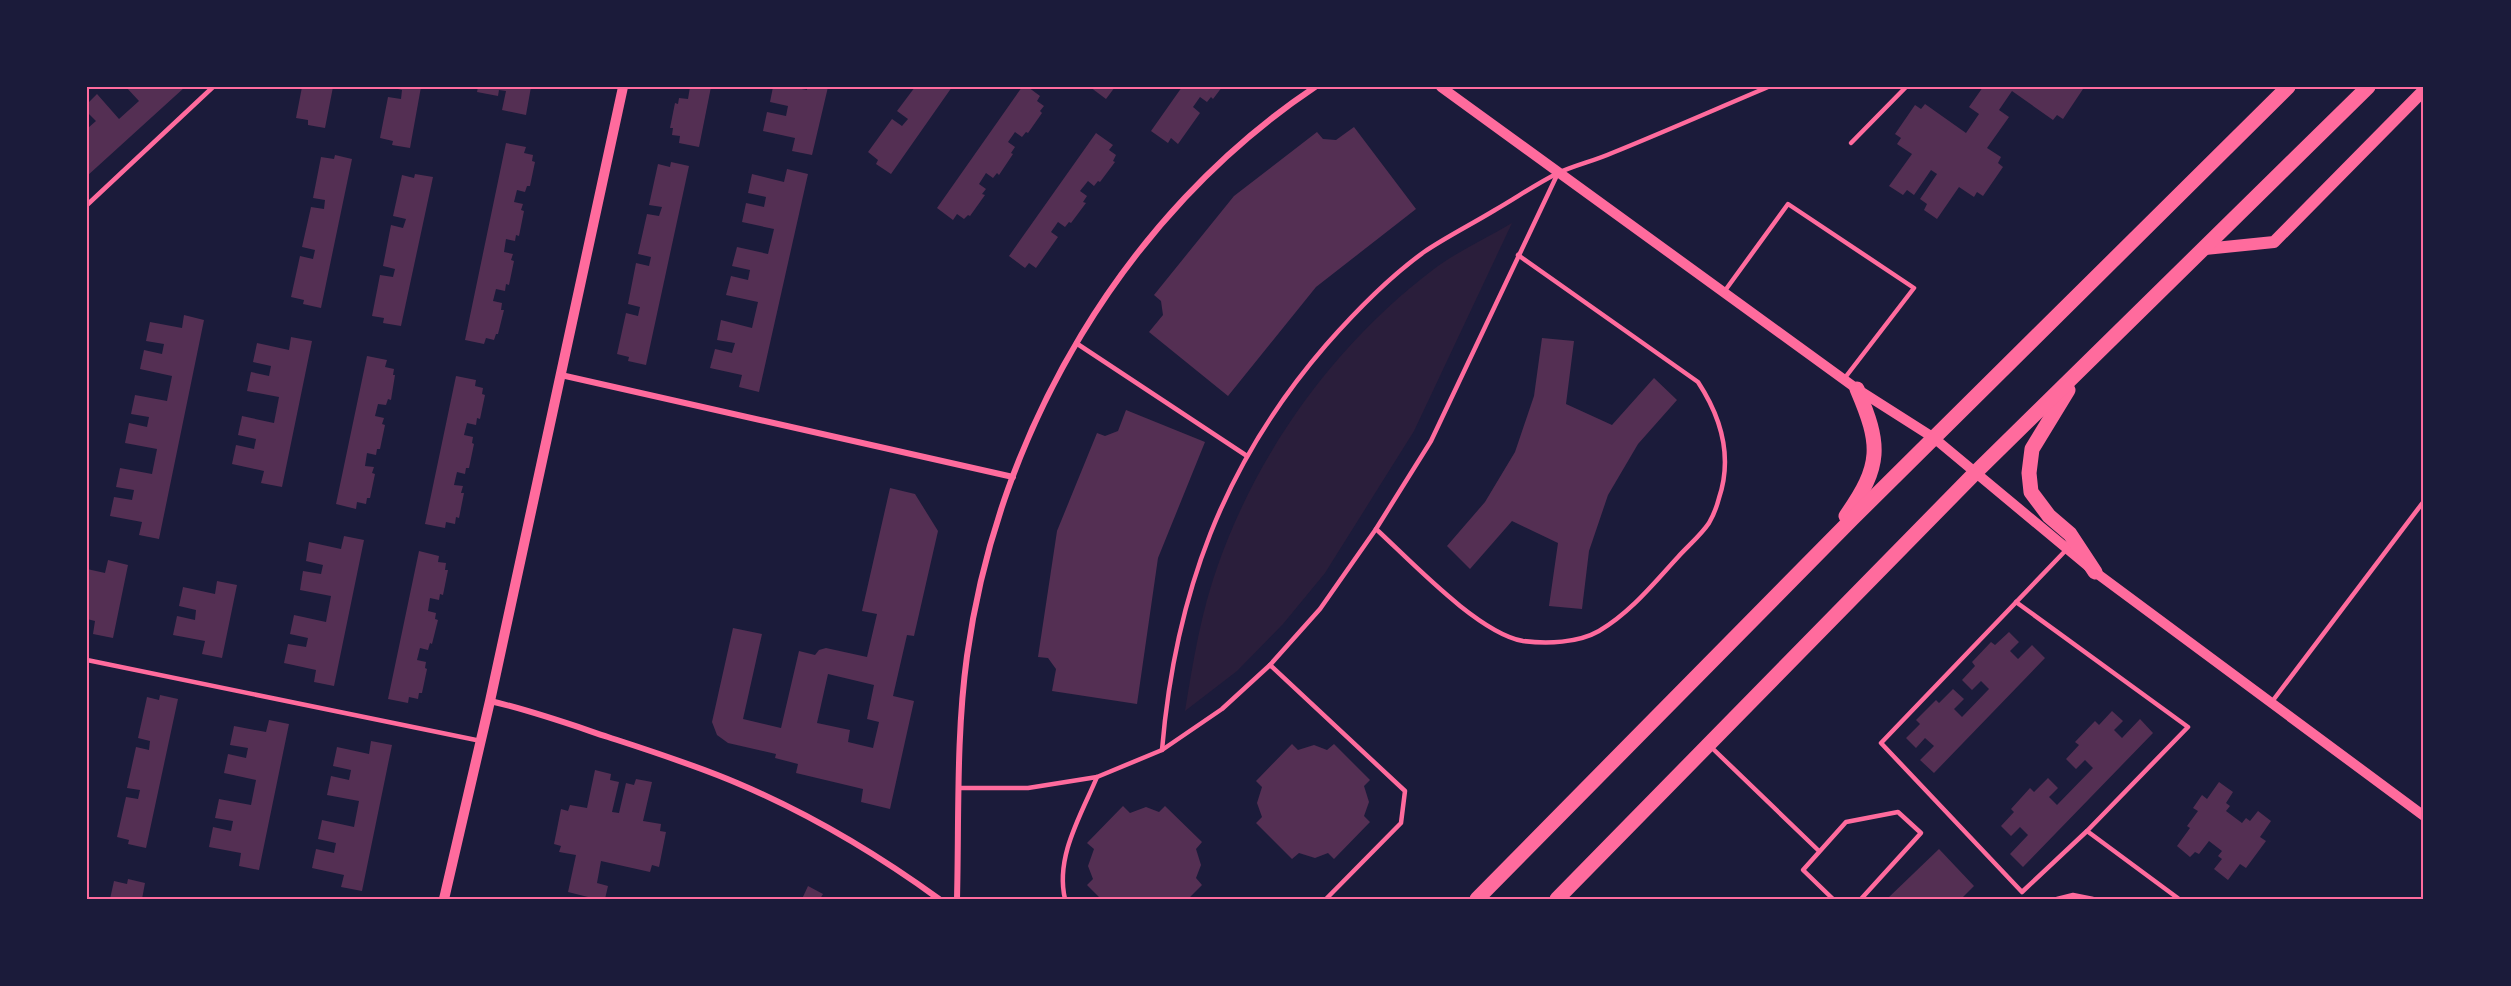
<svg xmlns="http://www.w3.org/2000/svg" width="2511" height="986" font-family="Arial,sans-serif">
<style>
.green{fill:#2a1e3b}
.building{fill:#542f53;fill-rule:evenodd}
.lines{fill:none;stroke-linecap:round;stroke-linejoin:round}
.service{stroke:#ff6b9d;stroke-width:4.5}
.minor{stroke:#ff6b9d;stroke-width:6}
.tertiary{stroke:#ff6b9d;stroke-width:10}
.secondary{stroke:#ff6b9d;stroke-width:12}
.primary{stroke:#ff6b9d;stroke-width:15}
.neatline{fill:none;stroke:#ff6b9d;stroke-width:2}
</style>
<rect width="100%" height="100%" fill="#1b1b3a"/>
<path class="green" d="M1512,223L1414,431L1325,573L1283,624L1237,671L1185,711C1193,662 1201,612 1218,565C1259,449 1336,343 1434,269C1458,251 1487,238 1512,223Z"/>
<g class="building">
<polygon points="126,87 185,87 87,176 87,127 88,128 96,121 87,112 87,104 97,94 119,119 139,101"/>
<polygon points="302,87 333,87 325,128 308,125 308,120 296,118"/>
<polygon points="390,87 421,87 410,148 392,145 393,141 380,138 388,97 401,99 402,90"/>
<polygon points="478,87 531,87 526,115 502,110 506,91 499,90 498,96 477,92"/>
<polygon points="690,87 711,87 699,147 679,143 680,136 672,135 673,128 670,128 675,103 678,104 679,98 688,99"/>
<polygon points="773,87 791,87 807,90 807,87 828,87 812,155 792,151 795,138 763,131 767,112 786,116 788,106 770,102"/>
<polygon points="915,87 952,87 891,174 876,164 878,160 868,152 892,119 902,126 908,119 897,111"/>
<polygon points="1022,87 1028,87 1040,96 1037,101 1044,106 1040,111 1042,113 1028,133 1026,132 1022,137 1015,132 1008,142 1015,147 1011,153 1013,154 999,175 997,173 993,178 986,173 979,184 986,189 982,194 985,195 970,216 968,215 964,219 957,214 953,220 937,208"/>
<polygon points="1090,87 1115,87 1106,99"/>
<polygon points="1182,87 1222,87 1213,99 1211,97 1207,102 1200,97 1193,107 1200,113 1178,144 1171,138 1168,143 1151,131"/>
<polygon points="1983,87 2080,87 2083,89 2063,119 2057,115 2053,120 2012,91 1999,110 2009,117 1987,148 2001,157 1998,163 2003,167 1983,196 1977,192 1974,197 1959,187 1937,219 1924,210 1927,204 1920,199 1937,174 1931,170 1914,195 1907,190 1903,195 1889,186 1912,154 1897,144 1901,138 1895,134 1915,105 1921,109 1925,104 1966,133 1979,114 1969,107"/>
<polygon points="1354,127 1416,209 1316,287 1228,396 1149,332 1163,315 1161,301 1154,295 1234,196 1317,132 1323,139 1336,140"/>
<polygon points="1096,133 1113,145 1109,150 1116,155 1113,161 1115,162 1100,182 1098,181 1094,186 1088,181 1080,191 1087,196 1083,202 1086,203 1071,223 1069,222 1065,227 1058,222 1051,232 1058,237 1036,268 1029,263 1025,268 1009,256"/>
<polygon points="506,143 526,147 524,153 533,155 532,161 535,162 530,186 527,186 525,192 517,190 514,202 523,204 521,210 524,211 519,236 516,235 515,241 506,239 504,252 513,254 511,260 514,261 509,285 506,284 505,291 496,289 493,301 502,303 501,310 504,310 498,334 496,334 494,340 486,338 484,344 465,340"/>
<polygon points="335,155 352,159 321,308 303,304 304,300 291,297 300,256 313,259 315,250 302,247 311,207 324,209 325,200 313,198 321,157 334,159"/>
<polygon points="671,162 689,166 646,365 628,361 629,357 617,354 626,313 638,316 640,307 628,304 636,263 649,266 651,257 638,254 647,214 659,216 662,207 649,205 658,164 670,167"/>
<polygon points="787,169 808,174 759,392 739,387 742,375 710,368 715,349 732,353 735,343 717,340 721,320 752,328 758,302 726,295 731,276 748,280 750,270 732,266 737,247 768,254 774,229 742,222 746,203 764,207 766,197 748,193 752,174 784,182"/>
<polygon points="415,174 433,177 401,326 383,323 384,318 372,316 380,275 393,277 395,269 383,266 391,225 403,228 406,219 393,216 402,175 414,178"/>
<polygon points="184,315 204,320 159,539 139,535 142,522 110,516 114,497 132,500 134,490 116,487 120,468 152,474 157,449 125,443 129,423 147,427 149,417 131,414 135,395 167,401 172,376 140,369 144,350 162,354 164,344 146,341 150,322 182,328"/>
<polygon points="291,337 312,341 282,487 261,483 264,471 232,464 236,445 254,449 256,439 238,435 242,416 274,423 279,397 247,391 251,372 269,376 271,366 253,362 257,343 289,350"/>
<polygon points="1542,338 1574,341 1566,404 1612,425 1654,378 1677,400 1638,444 1608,495 1589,551 1582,609 1549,606 1558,543 1512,521 1470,569 1447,546 1485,502 1515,452 1534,396"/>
<polygon points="367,356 387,360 385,367 394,369 393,375 395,375 391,400 388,399 386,405 378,404 375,416 384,418 382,424 385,425 380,449 377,449 376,455 367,453 365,466 374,467 372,473 375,474 370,498 367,498 366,504 357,502 356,509 336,504"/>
<polygon points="456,376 476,380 475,386 483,388 482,394 485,395 480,419 477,418 476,425 467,423 464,435 473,437 472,443 474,444 469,468 466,468 465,474 457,472 454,485 463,486 461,493 464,493 459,518 456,517 455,524 446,522 445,528 425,524"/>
<polygon points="1126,410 1205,442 1158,558 1137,704 1052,691 1056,669 1048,658 1038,657 1057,531 1097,433 1105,436 1118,431"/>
<path d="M890,488L915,494L938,531L914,636L907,635L893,696L914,701L890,809L861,802L863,789L796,773L798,764L775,758L776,754L728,743L717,735L712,722L733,628L762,634L743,719L781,728L799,651L815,655L819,650L826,648L867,657L877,614L862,611ZM828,674L874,685L867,719L879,722L873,748L848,742L850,730L817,723Z"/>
<polygon points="344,536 364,540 334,686 314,682 316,670 284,663 288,644 306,647 308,638 290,634 294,615 326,622 331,596 300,590 303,571 321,574 323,565 306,561 309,542 341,549"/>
<polygon points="419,551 439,556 438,562 446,563 445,570 448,570 443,595 440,594 439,600 430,598 428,611 436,613 435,619 438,620 432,644 430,643 428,650 420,648 417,660 426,662 425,668 427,669 422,693 419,693 418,699 409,697 408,703 388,699"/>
<polygon points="108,560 128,565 113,638 93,634 95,621 87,619 87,569 105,573"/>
<polygon points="217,581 237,585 222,658 202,654 205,641 173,635 177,616 195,620 196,610 179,606 183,587 215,594"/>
<polygon points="2009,632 2019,642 2010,651 2018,659 2032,645 2045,658 1934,773 1920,760 1934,746 1925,738 1916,748 1906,738 1920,724 1916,720 1936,700 1939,703 1953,689 1964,699 1954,709 1962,717 1989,689 1981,681 1972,690 1962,680 1975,666 1972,662 1991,642 1995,645"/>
<polygon points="160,695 178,699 146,848 128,844 129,840 117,837 126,797 138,799 140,790 127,788 136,747 149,750 150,741 138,738 147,697 159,700"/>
<polygon points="2112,711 2123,721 2114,730 2122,738 2140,719 2153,733 2023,867 2010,854 2028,835 2020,827 2011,836 2001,826 2014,812 2011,809 2030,788 2034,792 2048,778 2058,788 2049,797 2057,805 2093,768 2085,760 2076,769 2066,759 2079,745 2075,742 2095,721 2099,725"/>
<polygon points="269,720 289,724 259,870 239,866 241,853 209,847 213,827 231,831 233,821 215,818 219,799 251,805 256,780 224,773 228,754 246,758 248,748 230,745 234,726 266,732"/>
<polygon points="371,741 392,745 362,891 341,887 344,875 312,868 316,849 334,853 336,843 318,839 322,820 354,827 359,801 327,795 331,776 349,780 351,770 333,766 337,747 369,754"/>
<polygon points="1292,744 1298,750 1314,745 1327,750 1334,744 1370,780 1364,786 1369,802 1364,816 1370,822 1334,859 1328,853 1315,858 1299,853 1292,859 1256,823 1262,817 1257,803 1262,787 1256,781"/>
<polygon points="595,770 611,774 610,780 619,782 612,812 619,813 626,783 634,785 636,779 652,782 643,821 661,824 660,831 666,832 659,867 652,865 650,872 601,861 597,883 608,886 605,899 588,899 588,897 568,892 576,855 559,852 561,846 554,844 561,809 568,811 570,805 587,808"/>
<polygon points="2219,782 2233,792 2226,803 2230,806 2226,811 2242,823 2246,818 2250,821 2258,811 2271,821 2260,837 2266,841 2246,868 2240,864 2228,880 2214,869 2222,859 2218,856 2222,851 2209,841 2199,854 2195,852 2190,857 2177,846 2190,828 2187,826 2198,811 2193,808 2202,795 2207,799"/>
<polygon points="1123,806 1130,813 1146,807 1159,812 1165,806 1202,842 1196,849 1201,865 1196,878 1202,885 1188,899 1101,899 1087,885 1093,879 1088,866 1094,849 1087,843"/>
<polygon points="1939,849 1974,886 1961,899 1887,899"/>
<polygon points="128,879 145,883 142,899 110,899 114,881 127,884"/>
<polygon points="808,886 823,894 820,899 802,899"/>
</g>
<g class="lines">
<g class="service">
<polyline points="1851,143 1906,87"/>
<polyline points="87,205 213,87"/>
<polyline points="1724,292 1788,204 1914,288 1844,379"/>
<polyline points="1076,343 1247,456"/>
<path d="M1376,529C1411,561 1478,633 1523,641C1547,644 1578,643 1599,631C1631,612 1654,583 1678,557C1688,546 1701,535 1709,523C1713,516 1717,506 1719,498C1733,456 1721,417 1698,382L1518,255"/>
<polyline points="2067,549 1881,743 2022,892 2087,831 2179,899"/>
<polyline points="2016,602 2188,727 2087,831"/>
<polyline points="87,660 481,741"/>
<polyline points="1270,665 1405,791 1401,823 1326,899"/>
<polyline points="2271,703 2424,501"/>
<polyline points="1710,746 1819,851"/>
<path d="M1162,750C1175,595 1223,464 1326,345C1355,312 1388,278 1424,252C1446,237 1472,224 1495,210C1516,198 1536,184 1558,173C1575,165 1594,161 1612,153C1664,132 1716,109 1768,87"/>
<polyline points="959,788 1028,788 1097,777 1162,750 1222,709 1270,665 1320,609 1376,529 1431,441 1558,173"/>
<path d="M1065,899C1055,857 1081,815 1097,777"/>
<polyline points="1833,899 1803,870 1846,822 1898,812 1921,833 1861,899"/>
<polyline points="2057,899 2073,895 2093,899"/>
</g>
<g class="minor">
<polyline points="561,375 1013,477"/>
<path d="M490,701C530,710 569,724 608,737C651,751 695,765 737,783C808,813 877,854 939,899"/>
<path d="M957,899C959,818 956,736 967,656C998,431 1125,214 1315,87"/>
</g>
<g class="tertiary">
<polyline points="1441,87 1857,389 1934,438 2095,572 2424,816"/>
<polyline points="444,899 490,701 623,87"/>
</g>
<polyline class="secondary" points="2205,249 2274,242 2424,90"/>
<g class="primary">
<polyline points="2068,390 2032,449 2029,473 2031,492 2049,516 2070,534 2095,572"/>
<path d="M1846,516C1882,465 1881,445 1857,389"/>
<polyline points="1477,899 1852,519 2288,87"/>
<polyline points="1557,899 1975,473 2368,87"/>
</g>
</g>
<rect width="2511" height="986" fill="none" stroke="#1b1b3a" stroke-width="177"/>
<rect x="88" y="88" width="2334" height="810" class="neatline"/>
</svg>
